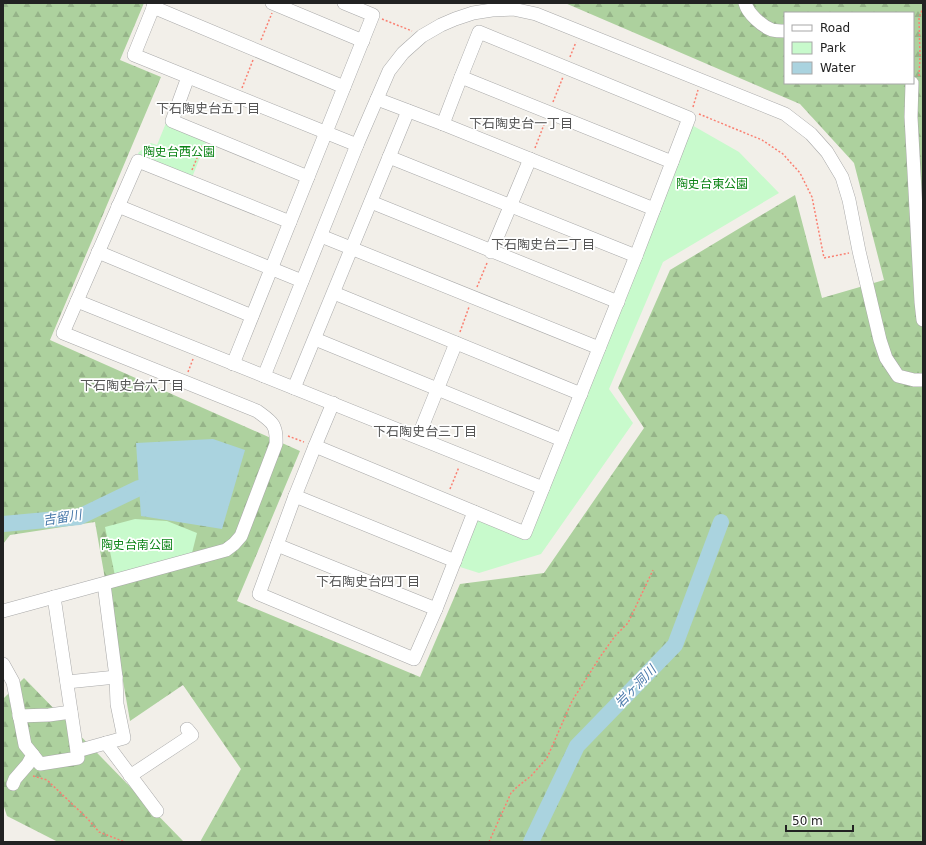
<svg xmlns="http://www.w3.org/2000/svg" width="926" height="845" font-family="'DejaVu Sans','Noto Sans JP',sans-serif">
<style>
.forest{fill:url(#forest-firs);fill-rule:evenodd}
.park{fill:#c8facc}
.water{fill:#aad3df}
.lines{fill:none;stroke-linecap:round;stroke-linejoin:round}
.river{stroke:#aad3df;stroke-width:16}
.minor-casing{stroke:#a9a9a9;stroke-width:14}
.path{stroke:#fa8072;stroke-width:1.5;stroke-dasharray:2 2;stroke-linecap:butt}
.minor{stroke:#fff;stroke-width:13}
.labels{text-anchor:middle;stroke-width:3.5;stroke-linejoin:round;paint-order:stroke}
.park-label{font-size:12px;fill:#0c8416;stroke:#fff}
.neighbourhood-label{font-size:13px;fill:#555;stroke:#fff}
.water-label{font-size:13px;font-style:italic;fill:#4a7aab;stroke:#fff}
</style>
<defs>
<pattern id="forest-firs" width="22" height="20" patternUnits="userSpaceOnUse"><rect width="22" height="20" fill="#add19e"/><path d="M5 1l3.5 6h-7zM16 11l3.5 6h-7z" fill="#95b388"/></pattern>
</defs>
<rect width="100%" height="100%" fill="#f2efe9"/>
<g class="forest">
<path d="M3,3H144L120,60L161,77L50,340L300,451L237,601L420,677L460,584L544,573L644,428L618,388L670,270L795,195L822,298L884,280L854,163L800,104L565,3H923V842H200L241,769L183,685L130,721L95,522L10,535L3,544ZM785,13H913V83H785Z"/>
<polygon points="24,678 184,842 58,842 7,816 3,804 3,699"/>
</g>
<g class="park">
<polygon points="166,123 207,140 191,180 136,157 139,152 151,143 157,145"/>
<polygon points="690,124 739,152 779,193 663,262 609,389 633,423 541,554 479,573 457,566 476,518 527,537"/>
<polygon points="135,519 167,521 197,533 191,557 115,576 105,527"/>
</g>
<polygon class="water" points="213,439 245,450 222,529 141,516 136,443"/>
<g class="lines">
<g class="river">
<polyline points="3,524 79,517 139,488"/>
<polyline points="531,842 577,746 675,645 721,522"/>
</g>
<defs>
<g id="minor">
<polyline points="155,3 134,55 357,145"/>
<polyline points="272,3 363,41"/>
<path d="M745,3C748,14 762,26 772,30C776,31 781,31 785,31"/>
<polyline points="153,7 344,87"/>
<polyline points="188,77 172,121 308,177"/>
<polyline points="461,77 672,162"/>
<polyline points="912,83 911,117 921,302 923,320"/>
<polyline points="377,99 443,124 654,209"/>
<polyline points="389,157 636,256"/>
<polyline points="371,202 618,302"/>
<polyline points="118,206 302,281"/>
<polyline points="321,236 599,348"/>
<polyline points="98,252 252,316"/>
<polyline points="491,252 530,159"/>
<polyline points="334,293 581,394"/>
<polyline points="77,301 543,488"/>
<polyline points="315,339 562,440"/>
<polyline points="233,364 373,15 344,3"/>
<polyline points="264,376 357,145 389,71 403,53 422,36 441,25 455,19 473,13 492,10 513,9 536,14 785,114 811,134 827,152 842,177 849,200 859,251 880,340 886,358 898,376 914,380 923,380"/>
<polyline points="294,388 408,111"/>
<polyline points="333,403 315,446 295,496 455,561"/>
<polyline points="418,437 456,343"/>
<polyline points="315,446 525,533 636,256 689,118 479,32 461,77 443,124"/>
<polyline points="295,496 259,594 414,659 436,609 474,512"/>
<polyline points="277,545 436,609"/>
<path d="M3,611L226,550L234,544L241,536L276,444C277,424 272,422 257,411L63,333L138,161L290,222"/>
<polyline points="3,664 13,682 25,745 33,755 28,764 15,779 13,784"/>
<polyline points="67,682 116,677"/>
<polyline points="19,716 49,715 71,712"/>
<polyline points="106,743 157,811"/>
<polyline points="77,751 124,738 117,704 116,677 104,584"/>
<polyline points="33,755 40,764 78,758 54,597"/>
<polyline points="130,776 192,735 187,729"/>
</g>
</defs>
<use href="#minor" class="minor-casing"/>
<g class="path">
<polyline points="382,19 412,31"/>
<polyline points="261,40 272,13"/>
<polyline points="570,57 576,42"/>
<polyline points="919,76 920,57 919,18 923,8"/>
<polyline points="242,88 253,60"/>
<polyline points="553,102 563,77"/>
<polyline points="693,107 698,90"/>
<polyline points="699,114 762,140 783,154 800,173 812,197 824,258 849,253"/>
<polyline points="535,148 545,122"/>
<polyline points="192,170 202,146"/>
<polyline points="477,287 487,263"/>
<polyline points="460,332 469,307"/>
<polyline points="188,372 193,359"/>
<polyline points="288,436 304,442"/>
<polyline points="450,489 459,467"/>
<polyline points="33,776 47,780 88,819 99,832 125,842"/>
<polyline points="489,842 511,793 517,787 531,776 547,758 572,701 600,657 615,636 628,623 653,570"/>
</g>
<use href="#minor" class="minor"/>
</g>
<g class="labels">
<g class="park-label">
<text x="179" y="156">陶史台西公園</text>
<text x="712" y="188">陶史台東公園</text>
<text x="137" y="549">陶史台南公園</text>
</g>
<g class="neighbourhood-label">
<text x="208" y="113">下石陶史台五丁目</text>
<text x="521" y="128">下石陶史台一丁目</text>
<text x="543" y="249">下石陶史台二丁目</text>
<text x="132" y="390">下石陶史台六丁目</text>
<text x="425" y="436">下石陶史台三丁目</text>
<text x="368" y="586">下石陶史台四丁目</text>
</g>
<g class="water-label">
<text transform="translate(62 517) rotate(-9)" y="5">吉留川</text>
<text transform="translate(635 686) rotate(-46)" y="5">岩ヶ洞川</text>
</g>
</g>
<rect width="926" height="845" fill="none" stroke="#222222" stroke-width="8"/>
<rect x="784" y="12" width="130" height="72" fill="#ffffff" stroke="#a7a7a7"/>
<rect x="792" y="25" width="20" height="6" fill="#ffffff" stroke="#a7a7a7"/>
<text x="820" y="32" font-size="12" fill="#222222">Road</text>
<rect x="792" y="42" width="20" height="12" fill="#c8facc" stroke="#a7a7a7"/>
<text x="820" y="52" font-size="12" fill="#222222">Park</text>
<rect x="792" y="62" width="20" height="12" fill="#aad3df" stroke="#a7a7a7"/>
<text x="820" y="72" font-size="12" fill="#222222">Water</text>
<path d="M786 825v6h67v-6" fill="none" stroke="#222222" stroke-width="2"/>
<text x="792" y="825" font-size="12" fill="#222222" stroke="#ffffff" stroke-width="3" paint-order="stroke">50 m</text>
</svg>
